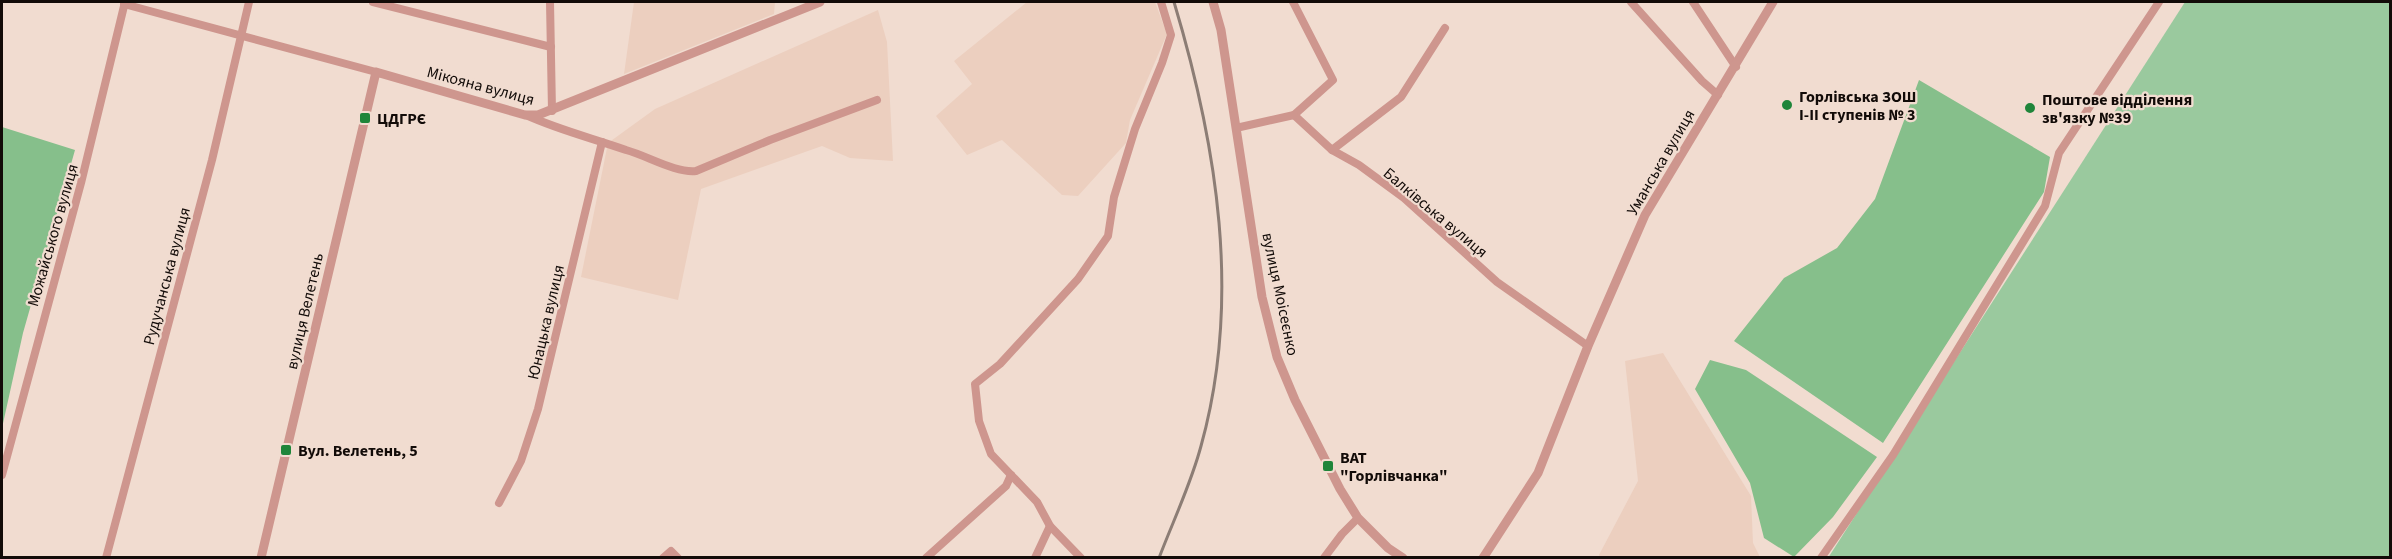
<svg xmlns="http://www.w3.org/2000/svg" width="2392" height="559" font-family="'Source Sans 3',sans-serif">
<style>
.built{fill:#eccfbf}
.green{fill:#9ac99e}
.forest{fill:#86bf8b}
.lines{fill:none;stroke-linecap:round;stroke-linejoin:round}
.minor{stroke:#ce968e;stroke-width:8}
.tertiary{stroke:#ce968e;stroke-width:9}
.rail{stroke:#8c7d75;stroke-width:3}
.poi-dot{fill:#1f853a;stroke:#f1dcd0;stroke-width:2}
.labels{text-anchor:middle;stroke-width:4.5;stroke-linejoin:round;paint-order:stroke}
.street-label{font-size:16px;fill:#120b08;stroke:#f1dcd0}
.poi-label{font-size:16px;font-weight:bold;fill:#120b08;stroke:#f1dcd0;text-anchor:start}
</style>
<rect width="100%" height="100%" fill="#f1dcd0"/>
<g class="built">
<polygon points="634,2 775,2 774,14 624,74"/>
<polygon points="1027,2 1155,2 1167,34 1130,120 1126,143 1078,196 1062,195 1002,140 967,155 936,116 972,84 954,61"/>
<polygon points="878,10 887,42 893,161 850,158 822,146 701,189 678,300 581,277 608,143 655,109"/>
<polygon points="1663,353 1751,496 1753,543 1760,557 1601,558 1599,555 1638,481 1625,361"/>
</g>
<polygon class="green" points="2185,2 2390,2 2390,557 1828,558"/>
<g class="forest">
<polygon points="1919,80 2050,157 2044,192 1883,443 1734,341 1784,278 1837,248 1875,199"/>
<polygon points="2,127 75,150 23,333 2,428"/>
<polygon points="1710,360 1746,370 1877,457 1833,517 1794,557 1764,538 1750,483 1695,389"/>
</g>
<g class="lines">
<g class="minor">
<polyline points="373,2 551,47"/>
<polyline points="550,2 552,111"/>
<polyline points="1293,2 1333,80 1294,115 1332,150 1359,165 1404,198 1497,282 1588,346"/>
<polyline points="1631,2 1702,81 1718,95"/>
<polyline points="1693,2 1736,67"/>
<polyline points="124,4 376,72"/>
<path d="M526,115C559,130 592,138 626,150C648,156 675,173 696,171L770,140L877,100"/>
<polyline points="1236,128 1294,115"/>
<polyline points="1332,150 1401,97 1445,28"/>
<polyline points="2,475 81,183 125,2"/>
<polyline points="499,503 521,461 538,409 602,142"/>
<polyline points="106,558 212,160 249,2"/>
<polyline points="663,558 671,551 678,558"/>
<polyline points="926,558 1006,486 1011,475"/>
<polyline points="1035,558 1050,526"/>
<polyline points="1081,558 1050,526 1037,502 991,454 979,421 975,384 1000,364 1078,279 1108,236 1114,197 1135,129 1162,63 1171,35 1161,2"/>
<polyline points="1324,558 1342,534 1358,518"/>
<polyline points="1821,558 1893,455 2045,206 2059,153 2159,2"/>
</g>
<g class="tertiary">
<polyline points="1213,2 1221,30 1262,297 1277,357 1295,400 1340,489 1358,518 1388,548 1403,558"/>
<polyline points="261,558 376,72 525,115 538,115 820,2"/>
<polyline points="1483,558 1538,473 1588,346 1645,215 1773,2"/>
</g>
<path class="rail" d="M1159,558C1173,521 1191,484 1201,446C1242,299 1217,145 1174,2"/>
</g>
<g class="poi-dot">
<circle cx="1787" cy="105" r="6"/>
<circle cx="2030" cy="108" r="6"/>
<rect x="359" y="112" width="12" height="12" rx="3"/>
<rect x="280" y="444" width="12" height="12" rx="3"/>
<rect x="1322" y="460" width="12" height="12" rx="3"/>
</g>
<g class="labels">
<g class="street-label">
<text transform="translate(481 85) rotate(15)" y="6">Мікояна вулиця</text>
<text transform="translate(1660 162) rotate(-60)" y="6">Уманська вулиця</text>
<text transform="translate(1436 212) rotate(40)" y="6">Балківська вулиця</text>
<text transform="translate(52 235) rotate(-74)" y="6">Можайського вулиця</text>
<text transform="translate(166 276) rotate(-75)" y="6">Рудучанська вулиця</text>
<text transform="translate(1281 294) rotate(78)" y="6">вулиця Моісеєнко</text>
<text transform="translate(304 311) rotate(-77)" y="6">вулиця Велетень</text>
<text transform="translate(545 322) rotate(-77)" y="6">Юнацька вулиця</text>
</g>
<g class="poi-label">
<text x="1799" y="102">Горлівська ЗОШ<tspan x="1799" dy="18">І-ІІ ступенів № 3</tspan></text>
<text x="2042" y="105">Поштове відділення<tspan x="2042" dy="18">зв'язку №39</tspan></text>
<text x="377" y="124">ЦДГРЄ</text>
<text x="298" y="456">Вул. Велетень, 5</text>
<text x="1340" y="463">ВАТ<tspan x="1340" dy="18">"Горлівчанка"</tspan></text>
</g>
</g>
<rect width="2392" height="559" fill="none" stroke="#120b08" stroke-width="6"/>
</svg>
